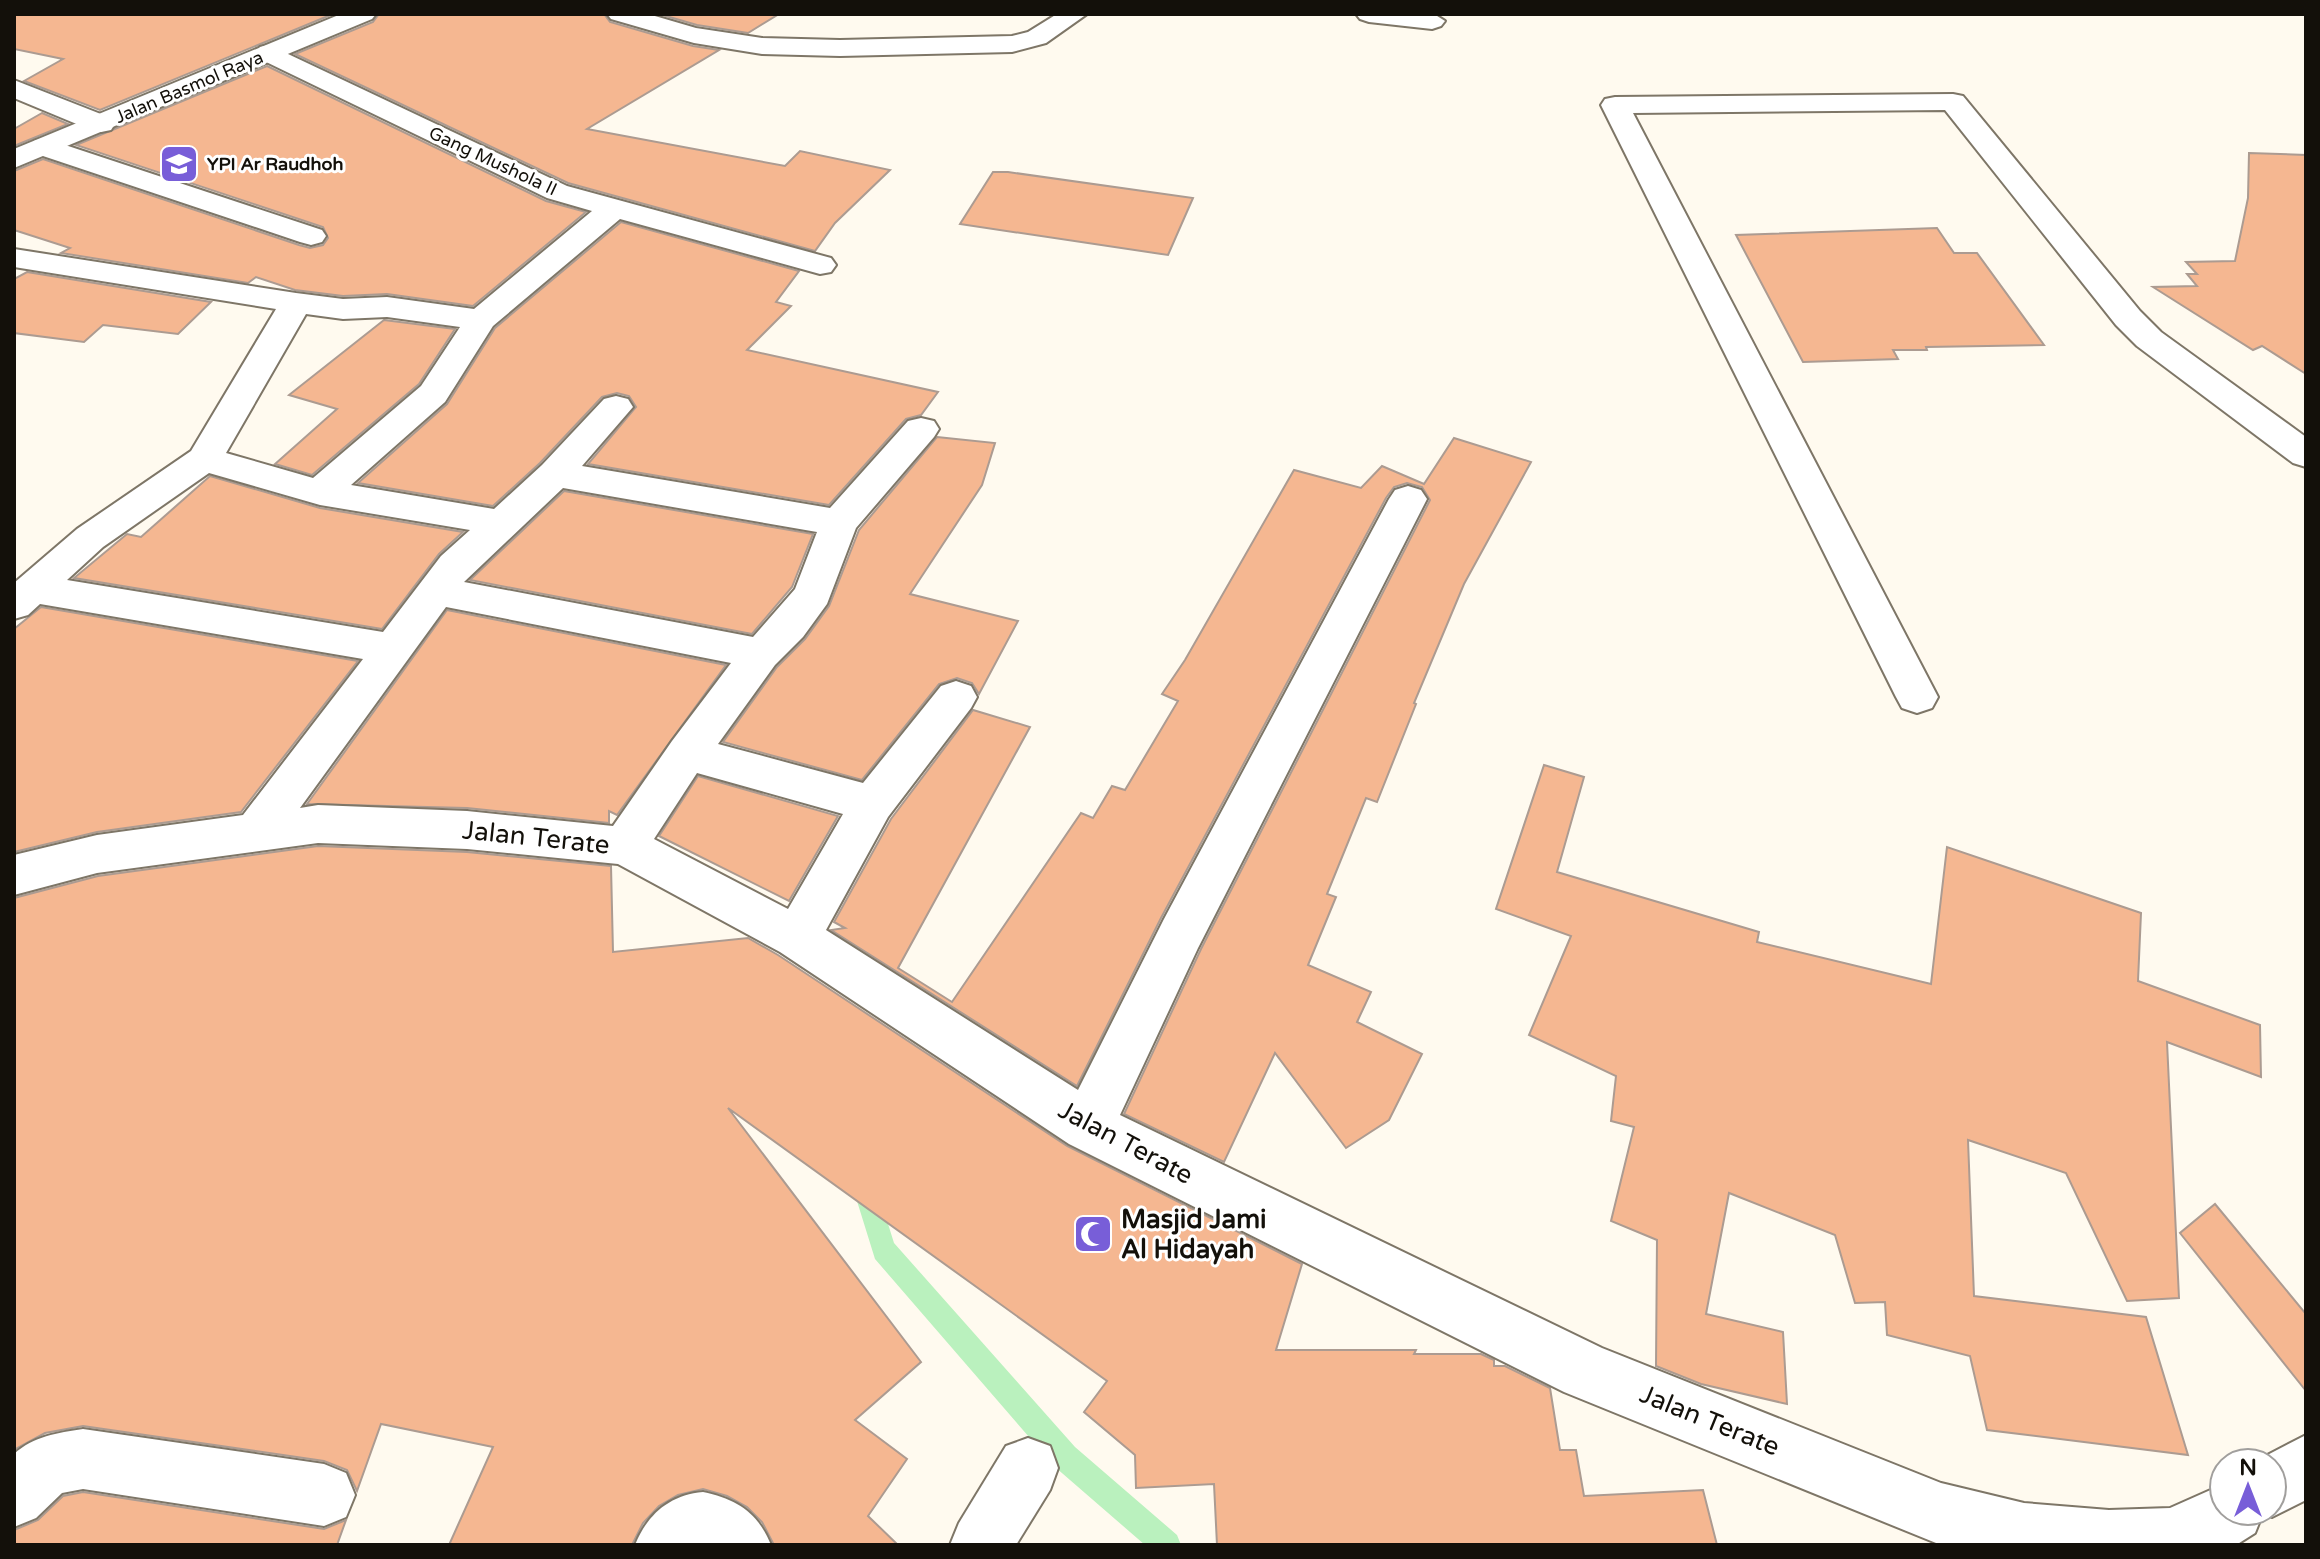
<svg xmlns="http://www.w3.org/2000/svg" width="2320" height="1559" font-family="'Varela Round',sans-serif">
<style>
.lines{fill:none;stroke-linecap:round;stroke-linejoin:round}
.stream{fill:#baf1be;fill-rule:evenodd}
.building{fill:#f5b791;stroke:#ac9b91;stroke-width:2}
.street-casing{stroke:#7e7667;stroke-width:4}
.secondary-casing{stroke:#7e7667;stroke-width:4}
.street{fill:#fff;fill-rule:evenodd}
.secondary{fill:#fff;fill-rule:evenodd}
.labels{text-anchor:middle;stroke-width:6;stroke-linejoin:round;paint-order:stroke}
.far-street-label{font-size:18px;fill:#13100a;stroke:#fff}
.far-poi-label{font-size:18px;font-weight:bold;fill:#13100a;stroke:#fff;text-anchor:start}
.near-street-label{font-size:26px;fill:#13100a;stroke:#fff}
.near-poi-label{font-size:26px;font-weight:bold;fill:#13100a;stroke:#fff;text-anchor:start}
</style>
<rect width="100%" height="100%" fill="#fffaef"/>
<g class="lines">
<polygon class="stream" points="864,1173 873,1176 894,1243 1075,1447 1177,1535 1181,1545 1145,1545 1055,1467 875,1259 852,1185 855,1176"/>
</g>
<g class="building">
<polygon points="14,14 333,14 100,110 24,81 63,59 14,49"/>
<polygon points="379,14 604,14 610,22 693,46 719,50 587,129 785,166 800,151 890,170 835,223 815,251 568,183 295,54 373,22"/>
<polygon points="659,14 779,14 748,33 697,25"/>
<polygon points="267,66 546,201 586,212 473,306 387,294 343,296 295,290 256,277 248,283 61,253 70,248 14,230 14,171 43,159 299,245 310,248 323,245 328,238 323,227 76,145"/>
<polygon points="42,113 68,124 14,146 14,129"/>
<polygon points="2249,153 2306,155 2306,374 2262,346 2253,350 2153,287 2197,286 2187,274 2197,274 2186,262 2235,261 2248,198"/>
<polygon points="993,172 1008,172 1193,198 1168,255 960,224"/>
<polygon points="621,222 799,271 776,302 791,306 747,350 938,392 921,415 906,419 829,505 588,464 636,407 629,396 617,393 602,397 540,463 493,506 358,483 447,404 495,328"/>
<polygon points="1937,228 1954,253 1977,253 2044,345 1926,347 1927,350 1893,350 1898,359 1803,362 1736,235"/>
<polygon points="27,272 211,302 178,334 103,325 84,342 14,333 14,279"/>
<polygon points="384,320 455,329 419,384 312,475 275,464 337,409 289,395"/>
<polygon points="937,437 995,443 982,485 910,594 1018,621 979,694 972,683 957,678 939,684 862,780 723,742 777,667 805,639 829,606 859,530"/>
<polygon points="1454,438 1531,462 1464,584 1414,703 1416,704 1377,802 1366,798 1327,894 1336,897 1308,965 1371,992 1357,1022 1422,1054 1389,1120 1346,1148 1275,1053 1224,1162 1124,1114 1201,949 1430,500 1422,487 1407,483 1394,487 1386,498 1161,918 1077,1086 831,930 845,928 834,922 891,819 973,710 1030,727 898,968 952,1002 1081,813 1093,818 1112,786 1125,790 1178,701 1162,694 1185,660 1294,470 1361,488 1382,466 1424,484"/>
<polygon points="210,476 320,508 463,532 439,554 382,629 74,578 127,534 141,537"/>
<polygon points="564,491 813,534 792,587 752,634 470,580"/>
<polygon points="41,607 358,661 241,812 97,832 14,852 14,629"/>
<polygon points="447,610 726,665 617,815 609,811 609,823 467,808 307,804"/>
<polygon points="1544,765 1584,777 1557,872 1759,932 1757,942 1931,984 1947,847 2141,913 2138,981 2260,1025 2261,1077 2167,1042 2179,1298 2127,1301 2066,1173 1968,1140 1974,1296 2146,1317 2188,1455 1987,1430 1970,1356 1887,1335 1885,1302 1855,1303 1835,1235 1729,1193 1706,1314 1783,1332 1787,1404 1701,1384 1656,1366 1657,1240 1611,1221 1634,1127 1611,1121 1616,1076 1529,1035 1571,936 1496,909"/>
<polygon points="698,776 838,816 789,901 659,836"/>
<polygon points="318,846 467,852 611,866 613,952 748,938 778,955 1067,1146 1302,1264 1276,1350 1416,1350 1414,1354 1481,1354 1494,1360 1494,1366 1505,1366 1550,1388 1560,1450 1576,1450 1584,1496 1703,1490 1717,1545 1217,1545 1214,1484 1136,1488 1135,1455 1084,1412 1107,1381 728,1108 921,1362 855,1420 907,1459 868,1516 898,1545 774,1545 762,1522 747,1507 727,1496 703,1489 678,1495 659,1506 643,1523 632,1545 449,1545 493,1447 381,1424 357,1491 347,1470 324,1461 83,1426 45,1433 14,1450 14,898 98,876"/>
<polygon points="2215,1204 2306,1314 2306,1391 2180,1233"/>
<polygon points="83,1492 324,1529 346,1520 337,1545 14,1545 14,1530 38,1520 63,1496"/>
</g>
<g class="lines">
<defs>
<g id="street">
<polygon points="607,14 648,14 696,28 762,38 840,40 1012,36 1028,32 1057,14 1087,14 1046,43 1012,52 840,56 762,54 694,43 611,19"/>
<polygon points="1356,14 1434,14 1445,21 1441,26 1432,29 1369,22 1360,19"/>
<path d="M269,45L567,186L831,258L836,265L831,272L820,274L620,219L493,326L445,402L351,485L494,509L542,465L604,399L616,396L628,399L633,407L582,466L830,508L908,421L921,418L934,421L939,429L934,437L856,528L827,604L803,637L775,665L718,744L863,783L941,686L956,681L971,686L977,697L971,708L888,817L826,930L1078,1090L1164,919L1389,499L1395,490L1408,486L1421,490L1427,499L1198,948L1120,1115L1602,1348L1941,1483L2024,1503L2109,1510L2170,1508L2224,1484V1511H2272V1463H2252L2306,1435V1500L2272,1517L2263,1513L2255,1533L2236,1545H1941L1564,1392L1069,1144L780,952L618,864L467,849L318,843L97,873L14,895V855L97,835L243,815L363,659L40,604L28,615L14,619V583L77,529L191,451L276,309L14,267V249L296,293L343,299L387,297L474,309L592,211L547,198L260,59L256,53L260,47ZM306,314L343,319L387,317L460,327L421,386L313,478L226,453ZM209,473L320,505L470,530L441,556L383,632L67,580L103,547ZM563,488L817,532L795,589L753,637L464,582ZM446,607L731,663L672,741L613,826L467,811L318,805L300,808ZM697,773L843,814L788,909L654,839Z"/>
<polygon points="14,80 111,118 115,124 111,130 101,132 91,130 14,98"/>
<polygon points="1953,94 1963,96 2140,311 2161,332 2306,437 2306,467 2293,463 2137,346 2116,325 1945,110 1633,113 1938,697 1932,708 1917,713 1902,708 1896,697 1601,105 1605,99 1615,97"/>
<polygon points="44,138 322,230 326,236 322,242 311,245 300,242 34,153 30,147 34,141"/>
<path d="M83,1429L324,1464L346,1473L355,1495L346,1517L324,1526L83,1489L62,1493L36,1518L14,1527V1454C34,1436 57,1433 83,1429Z"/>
<polygon points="1028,1438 1050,1446 1058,1468 1050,1490 1016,1545 950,1545 959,1523 1006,1446"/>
<path d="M703,1492C737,1499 758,1513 771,1545H635C647,1515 669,1495 703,1492Z"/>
</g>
<polygon id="secondary" points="341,14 376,14 372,19 14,168 14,149"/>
</defs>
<use href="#street" class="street-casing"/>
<use href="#secondary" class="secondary-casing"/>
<use href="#street" class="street"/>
<use href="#secondary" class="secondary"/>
</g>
<defs>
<symbol id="school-square" viewBox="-11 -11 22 22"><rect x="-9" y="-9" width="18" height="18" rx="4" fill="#785ed8" stroke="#fff"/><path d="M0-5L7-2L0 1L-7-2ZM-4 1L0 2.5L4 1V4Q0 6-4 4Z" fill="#fff"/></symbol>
<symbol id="mosque-square" viewBox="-11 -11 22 22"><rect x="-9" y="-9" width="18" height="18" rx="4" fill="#785ed8" stroke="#fff"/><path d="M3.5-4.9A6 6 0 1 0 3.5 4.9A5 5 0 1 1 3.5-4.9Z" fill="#fff"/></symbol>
</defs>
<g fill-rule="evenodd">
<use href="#school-square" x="157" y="142" width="44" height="44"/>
<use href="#mosque-square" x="1071" y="1212" width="44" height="44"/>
</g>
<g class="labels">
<g class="far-street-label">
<text transform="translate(189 87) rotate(-23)" y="6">Jalan Basmol Raya</text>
<text transform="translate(493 161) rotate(25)" y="6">Gang Mushola II</text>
</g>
<g class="far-poi-label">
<text x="207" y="170">YPI Ar Raudhoh</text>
</g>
<g class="near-street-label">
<text transform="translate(536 837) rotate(6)" y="9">Jalan Terate</text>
<text transform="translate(1126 1142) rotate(28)" y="9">Jalan Terate</text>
<text transform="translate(1710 1420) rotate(22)" y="9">Jalan Terate</text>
</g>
<g class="near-poi-label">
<text x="1121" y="1228">Masjid Jami<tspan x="1121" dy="30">Al Hidayah</tspan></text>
</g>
</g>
<rect width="2320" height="1559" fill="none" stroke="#13100a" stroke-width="32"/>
<g transform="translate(2248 1487)"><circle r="38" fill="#ffffff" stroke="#a19f9d" stroke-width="2"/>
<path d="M0-6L14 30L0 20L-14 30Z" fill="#785ed8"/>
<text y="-12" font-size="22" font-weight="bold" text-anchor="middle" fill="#13100a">N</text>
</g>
</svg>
